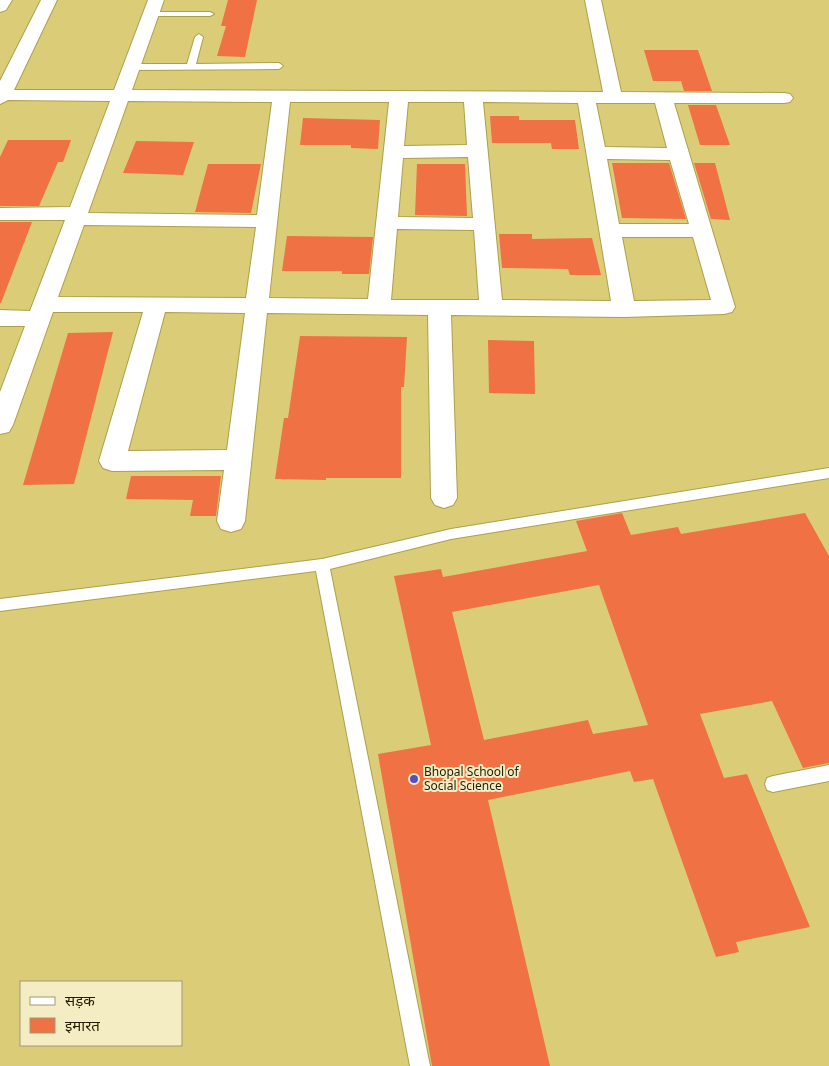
<svg xmlns="http://www.w3.org/2000/svg" width="829" height="1066" font-family="'Noto Sans','Noto Sans Devanagari',sans-serif">
<style>
.building{fill:#ef7144;fill-rule:evenodd}
.lines{fill:none;stroke-linecap:round;stroke-linejoin:round}
.lane-casing{stroke:#ae9f4a;stroke-width:2}
.street-casing{stroke:#ae9f4a;stroke-width:2}
.secondary-casing{stroke:#ae9f4a;stroke-width:2}
.lane{fill:#fff;fill-rule:evenodd}
.street{fill:#fff;fill-rule:evenodd}
.secondary{fill:#fff;fill-rule:evenodd}
.poi-dot{fill:#544fc6;stroke:#f4edc4;stroke-width:2}
.labels{text-anchor:middle;stroke-width:4;stroke-linejoin:round;paint-order:stroke}
.poi-label{font-size:12px;fill:#211c02;stroke:#f4edc4;text-anchor:start}
</style>
<rect width="100%" height="100%" fill="#dbcd77"/>
<g class="building">
<polygon points="228,0 257,0 245,57 217,56 226,26 221,26"/>
<polygon points="644,50 698,50 712,91 684,91 681,81 653,81"/>
<polygon points="688,105 716,105 730,145 700,145"/>
<polygon points="490,116 519,116 519,120 575,120 579,149 552,149 551,143 492,143"/>
<polygon points="303,118 380,120 378,149 351,148 351,145 300,145"/>
<polygon points="8,140 71,140 63,162 58,162 39,206 0,206 0,157"/>
<polygon points="136,141 194,142 183,175 123,173"/>
<polygon points="612,163 669,163 686,219 622,218"/>
<polygon points="694,163 715,163 730,220 711,219"/>
<polygon points="208,164 261,164 251,213 195,212"/>
<polygon points="417,164 465,164 467,216 415,215"/>
<polygon points="0,222 32,222 1,303 0,303"/>
<polygon points="499,234 532,234 532,239 592,238 601,275 570,275 568,269 502,268"/>
<polygon points="287,236 373,237 369,274 342,274 342,271 282,271"/>
<polygon points="113,332 74,484 23,485 68,333"/>
<polygon points="300,336 407,337 404,387 401,387 401,478 326,478 326,480 275,479 284,418 288,418"/>
<polygon points="488,340 534,341 535,394 489,393"/>
<polygon points="131,476 221,476 216,516 190,516 193,500 126,499"/>
<path d="M622,513L631,535L678,527L681,534L805,513L829,556V763L803,768L772,701L700,714L724,778L747,774L810,927L736,942L739,952L716,957L653,779L634,782L630,771L488,800L550,1066H432L378,754L431,745L394,576L441,569L443,577L587,551L576,521ZM599,585L648,725L593,734L588,720L484,740L452,612Z"/>
</g>
<g class="lines">
<defs>
<g id="lane">
<polygon points="148,12 210,12 214,14 210,16 151,16 147,14"/>
<polygon points="199,34 203,37 196,64 279,63 283,66 279,69 131,70 127,67 131,64 187,64 195,37"/>
<polygon points="829,468 829,478 451,539 330,569 430,1066 410,1066 316,571 0,611 0,599 322,559 451,529"/>
<polygon points="829,765 829,781 773,792 767,790 765,784 767,778 773,776"/>
</g>
<path id="street" d="M41,0H57L14,90H114L148,0H164L132,90L603,92L585,0H601L621,92L784,93L790,94L793,98L790,102L784,103H674L735,307L732,312L724,314L624,317L451,315L457,498L453,505L444,508L435,505L431,498L428,315L267,313L245,521L241,529L231,532L221,529L217,521L224,470L112,471L103,468L99,461L143,312H53L13,425L9,432L0,434V392L25,326H0V310L30,311L65,220H0V208L70,207L110,101L8,100L0,104V81ZM128,101L272,102L257,215L88,213ZM290,102H389L368,299L269,298ZM408,102H464L467,145L404,146ZM483,102L578,103L611,301L502,300ZM596,103H655L667,148L605,147ZM468,157L473,218L398,217L403,158ZM607,159L670,160L689,224H619ZM84,225L256,227L246,298L58,297ZM397,229L474,230L479,300H391ZM622,237H693L711,300L634,301ZM165,312L245,313L227,450L128,451Z"/>
<polygon id="secondary" points="0,0 12,0 6,10 0,12"/>
</defs>
<use href="#lane" class="lane-casing"/>
<use href="#street" class="street-casing"/>
<use href="#secondary" class="secondary-casing"/>
<use href="#lane" class="lane"/>
<use href="#street" class="street"/>
<use href="#secondary" class="secondary"/>
</g>
<circle class="poi-dot" cx="414" cy="779" r="5"/>
<g class="labels">
<g class="poi-label">
<text x="424" y="776">Bhopal School of<tspan x="424" dy="14">Social Science</tspan></text>
</g>
</g>
<rect x="20" y="981" width="162" height="65" fill="#f4edc4" stroke="#a09976"/>
<rect x="30" y="997" width="25" height="8" fill="#ffffff" stroke="#a09976"/>
<text x="65" y="1006" font-size="15" fill="#211c02">सड़क</text>
<rect x="30" y="1018" width="25" height="15" fill="#ef7144" stroke="#a09976"/>
<text x="65" y="1031" font-size="15" fill="#211c02">इमारत</text>
</svg>
